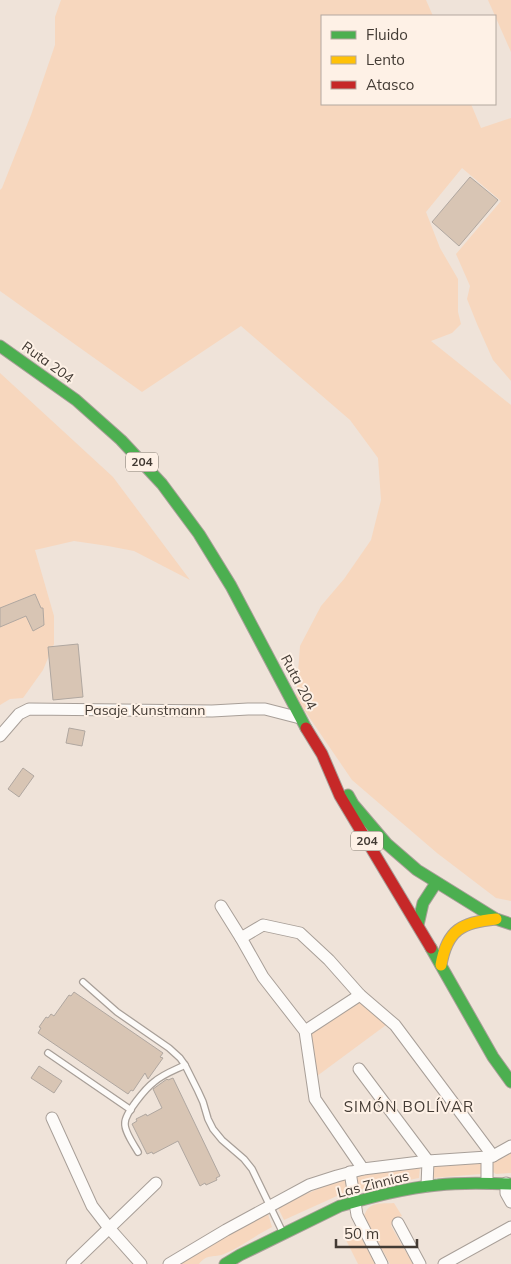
<svg xmlns="http://www.w3.org/2000/svg" width="511" height="1264" font-family="Mulish,sans-serif">
<style>
.green{fill:#f7d7be}
.building{fill:#d8c5b4;stroke:#b0a7a0}
.lines{fill:none;stroke-linecap:round;stroke-linejoin:round}
.lane-casing{stroke:#a89f98;stroke-width:8}
.street-casing{stroke:#a89f98;stroke-width:13}
.fast-casing{stroke:#a89f98;stroke-width:13}
.slow-casing{stroke:#a89f98;stroke-width:13}
.jam-casing{stroke:#a89f98;stroke-width:13}
.lane{stroke:#fdfbf9;stroke-width:5.5}
.street{stroke:#fdfbf9;stroke-width:11}
.fast{stroke:#4caf50;stroke-width:11}
.slow{stroke:#ffc107;stroke-width:11}
.jam{stroke:#c62828;stroke-width:11}
.labels{text-anchor:middle;stroke-width:4;stroke-linejoin:round;paint-order:stroke}
.shield{fill:#fef1e6;stroke:#7b7269;stroke-width:1}
.shield-label{font-size:12px;font-weight:bold;fill:#433b34}
.street-label{font-size:14px;fill:#433b34;stroke:#fef1e6}
.neighbourhood-label{font-size:15px;letter-spacing:1px;fill:#433b34;stroke:#fef1e6}
</style>
<rect width="100%" height="100%" fill="#efe3d9"/>
<g class="green">
<polygon points="61,0 426,0 433,16 322,16 322,104 471,104 481,128 511,118 511,381 493,360 477,324 467,299 470,286 456,254 501,201 462,168 426,212 440,248 458,279 458,312 461,324 452,333 431,341 511,405 511,901 496,898 437,853 352,780 296,698 300,646 321,606 344,579 371,540 381,500 378,458 350,420 241,326 142,392 0,291 0,190 2,188 31,115 55,45 55,17"/>
<polygon points="488,0 511,0 511,52"/>
<polygon points="0,373 113,477 190,580 134,551 108,546 74,541 35,550 54,616 54,644 43,670 23,698 10,699 0,705"/>
<polygon points="360,1001 386,1025 317,1076 311,1034"/>
<polygon points="511,1151 511,1173 496,1174 493,1172 493,1163"/>
<polygon points="481,1162 481,1174 432,1178 433,1165"/>
<polygon points="420,1166 419,1178 358,1190 355,1177 377,1172"/>
<path d="M346,1179L348,1191L284,1220L278,1208C301,1195 321,1187 346,1179Z"/>
<path d="M394,1203L402,1216L395,1219L391,1226L413,1264H390L364,1216C369,1201 380,1204 394,1203Z"/>
<path d="M268,1214L272,1227C256,1235 241,1247 224,1254C214,1258 208,1253 199,1264H175L262,1215Z"/>
<polygon points="357,1229 375,1264 358,1264 344,1236"/>
</g>
<g class="building">
<polygon points="470,177 498,200 459,246 432,222"/>
<polygon points="35,594 41,608 43,608 44,625 33,631 26,616 0,627 0,608"/>
<polygon points="78,644 83,697 53,700 48,647"/>
<polygon points="69,728 85,731 82,746 66,743"/>
<polygon points="23,768 34,776 19,797 8,789"/>
<polygon points="74,992 163,1053 160,1057 163,1058 148,1079 145,1073 133,1091 131,1090 128,1094 38,1033 41,1028 39,1027 46,1017 48,1018 51,1014 54,1016 69,995 71,996"/>
<polygon points="39,1066 62,1081 54,1093 31,1078"/>
<polygon points="173,1078 220,1176 216,1178 217,1180 206,1185 205,1183 200,1186 178,1141 153,1154 152,1152 147,1154 132,1124 137,1121 136,1119 146,1114 147,1116 162,1108 153,1089 167,1079 168,1080"/>
</g>
<g class="lines">
<defs>
<g id="lane">
<polyline points="83,982 117,1012 169,1048 180,1058 185,1065 198,1091 203,1102 208,1119 213,1129 222,1140 244,1159 252,1169 283,1233"/>
<polyline points="48,1053 131,1110"/>
<path d="M138,1152C134,1145 124,1131 125,1123C125,1113 146,1088 154,1082C163,1074 175,1070 185,1065"/>
</g>
<g id="street">
<polyline points="0,736 19,714 29,709 212,711 248,709 265,709 300,718"/>
<polyline points="221,906 241,938 263,977 305,1031 315,1099 363,1169"/>
<polyline points="241,938 263,925 300,933 329,960 360,995 395,1025 493,1156"/>
<polyline points="305,1031 360,995"/>
<polyline points="359,1069 428,1161 427,1186"/>
<polyline points="52,1118 92,1206 109,1228 141,1264"/>
<polyline points="350,1172 357,1215 382,1264"/>
<polyline points="487,1183 487,1157"/>
<polyline points="506,1183 506,1193 511,1202"/>
<polyline points="398,1223 420,1264"/>
<polyline points="72,1264 156,1183"/>
<polyline points="169,1264 226,1230 309,1185 337,1176 363,1169 428,1161 487,1157 493,1156 511,1146"/>
<polyline points="444,1264 511,1227"/>
</g>
<g id="fast">
<polyline points="0,346 76,400 121,440 162,484 199,534 231,586 306,728"/>
<polyline points="348,795 353,804 387,844 417,870 496,919 511,924"/>
<polyline points="418,925 423,903 436,883"/>
<polyline points="431,948 493,1057 511,1082"/>
<path d="M225,1264L240,1255L340,1206C372,1197 405,1188 438,1185C462,1182 487,1183 511,1184"/>
</g>
<path id="slow" d="M441,965C447,930 462,922 496,919"/>
<polyline id="jam" points="306,728 322,754 340,796 431,948"/>
</defs>
<use href="#lane" class="lane-casing"/>
<use href="#street" class="street-casing"/>
<use href="#fast" class="fast-casing"/>
<use href="#slow" class="slow-casing"/>
<use href="#jam" class="jam-casing"/>
<use href="#lane" class="lane"/>
<use href="#street" class="street"/>
<use href="#fast" class="fast"/>
<use href="#slow" class="slow"/>
<use href="#jam" class="jam"/>
</g>
<g class="labels">
<g class="shield">
<rect x="126" y="452.5" width="32" height="19" rx="4"/>
<rect x="351" y="831.5" width="32" height="19" rx="4"/>
</g>
<g class="shield-label">
<text x="142" y="466">204</text>
<text x="367" y="845">204</text>
</g>
<g class="street-label">
<text transform="translate(48 362) rotate(36)" y="5">Ruta 204</text>
<text transform="translate(299 682) rotate(62)" y="5">Ruta 204</text>
<text x="145" y="715">Pasaje Kunstmann</text>
<text transform="translate(373 1184) rotate(-14)" y="5">Las Zinnias</text>
</g>
<g class="neighbourhood-label">
<text x="409" y="1112">SIMÓN BOLÍVAR</text>
</g>
</g>
<rect x="321" y="15" width="175" height="90" fill="#fef1e6" stroke="#b3a89f"/>
<rect x="331" y="31" width="25" height="8" fill="#4caf50" stroke="#b3a89f"/>
<text x="366" y="40" font-size="15" fill="#433b34">Fluido</text>
<rect x="331" y="56" width="25" height="8" fill="#ffc107" stroke="#b3a89f"/>
<text x="366" y="65" font-size="15" fill="#433b34">Lento</text>
<rect x="331" y="81" width="25" height="8" fill="#c62828" stroke="#b3a89f"/>
<text x="366" y="90" font-size="15" fill="#433b34">Atasco</text>
<path d="M336 1239v8h81v-8" fill="none" stroke="#433b34" stroke-width="2.5"/>
<text x="344" y="1239" font-size="15" fill="#433b34" stroke="#fef1e6" stroke-width="4" paint-order="stroke">50 m</text>
</svg>
